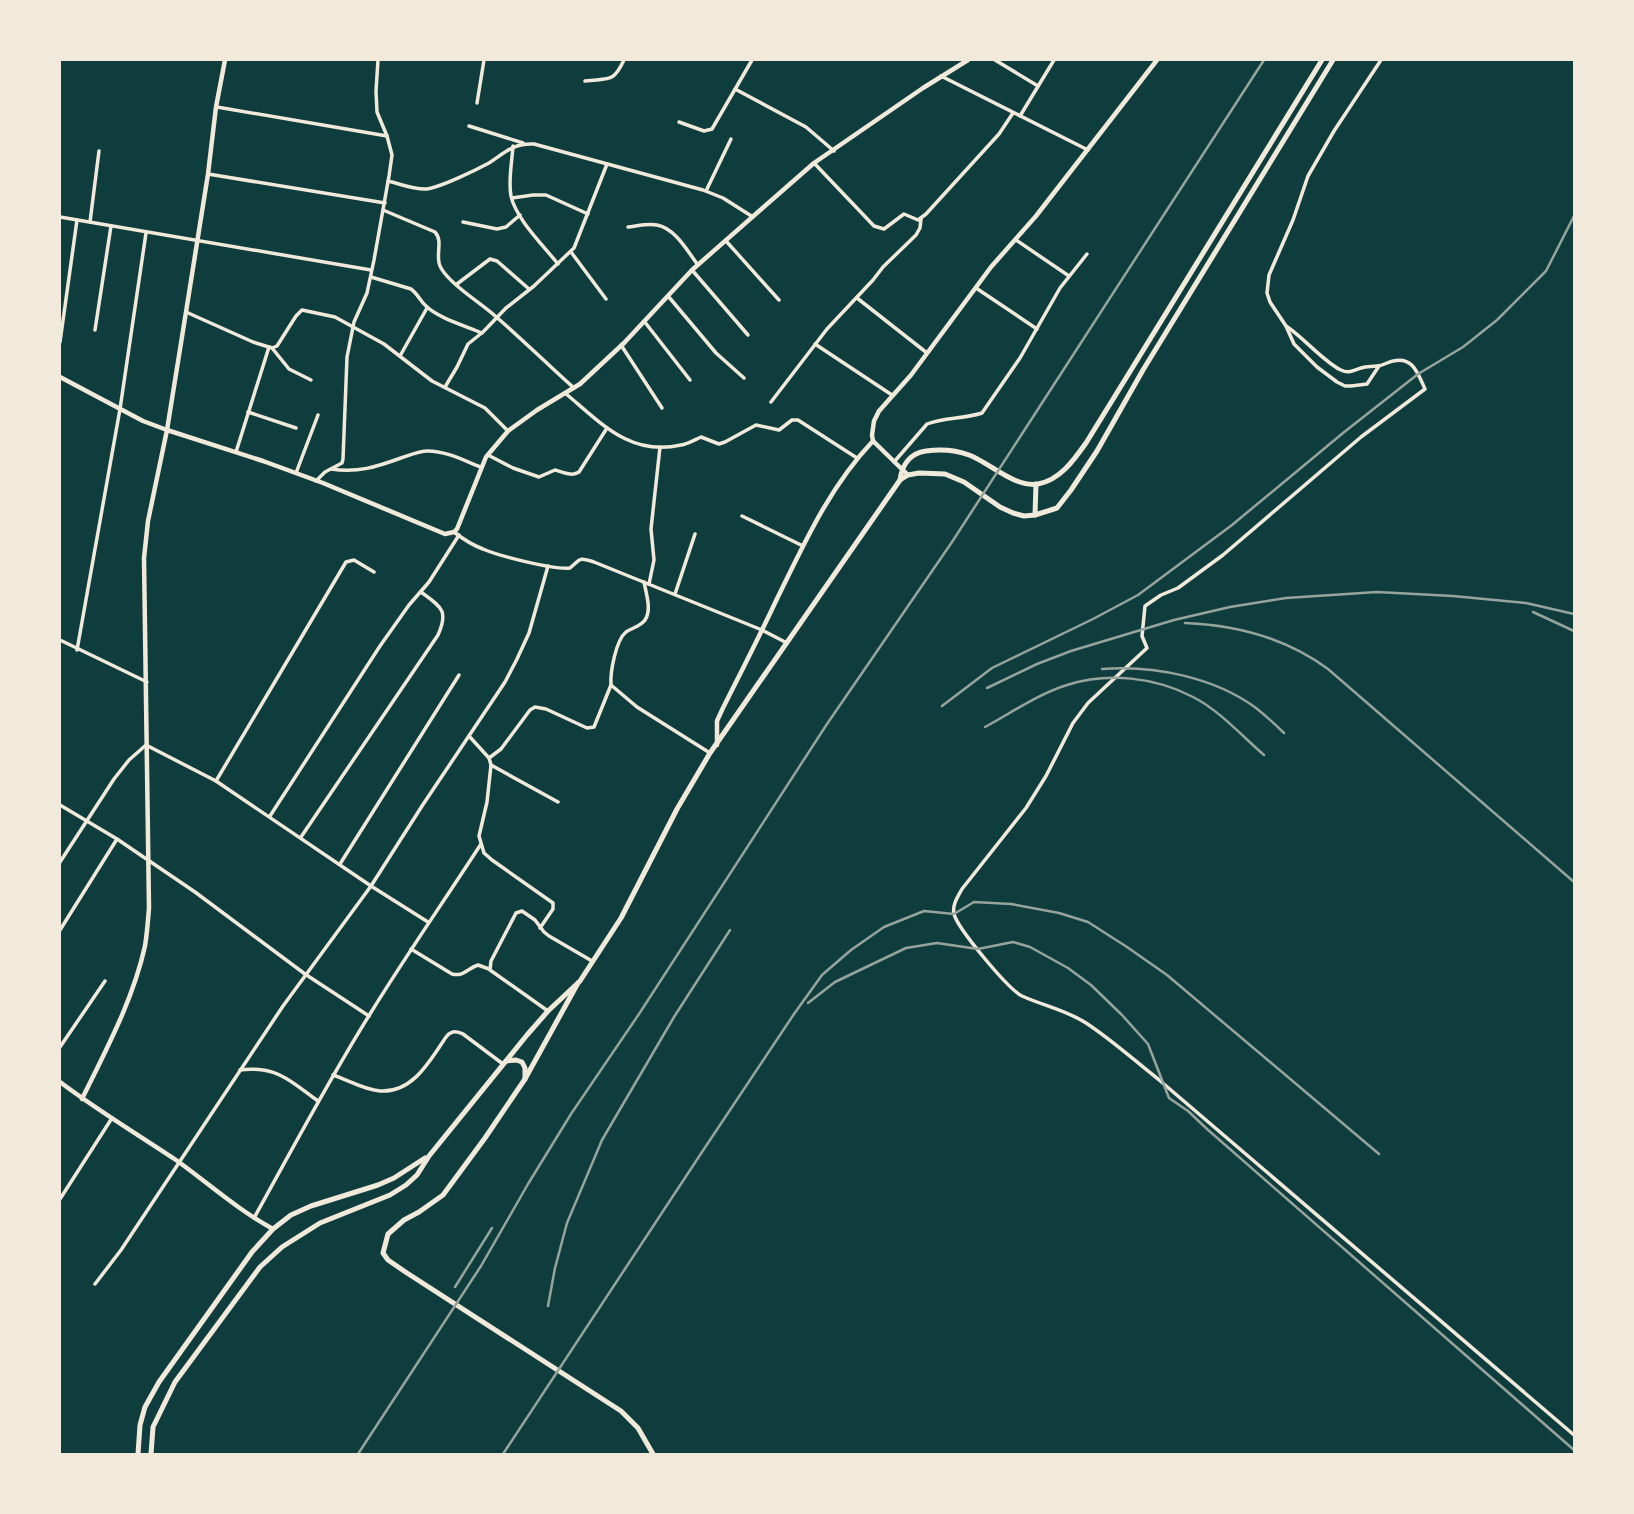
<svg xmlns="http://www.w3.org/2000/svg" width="1634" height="1514" font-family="Poppins,sans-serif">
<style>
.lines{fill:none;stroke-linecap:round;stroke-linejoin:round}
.minor{stroke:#f1e9da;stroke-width:3.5}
.tertiary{stroke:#f1e9da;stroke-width:4.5}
.secondary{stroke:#f1e9da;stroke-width:5}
.primary{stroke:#f1e9da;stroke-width:5}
.rail{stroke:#97a49c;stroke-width:2.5}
</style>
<rect width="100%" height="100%" fill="#0f3d3e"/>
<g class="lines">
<g class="minor">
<polyline points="995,60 1038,86"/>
<polyline points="941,76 1088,150"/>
<path d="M585,81C610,78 613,83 624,60"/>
<polyline points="735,89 806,127 834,151"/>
<polyline points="477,103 484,60"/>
<polyline points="217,107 387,136"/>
<polyline points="1020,116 1054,60"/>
<polyline points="679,122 704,131 712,129 752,60"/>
<polyline points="469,126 523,143"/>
<path d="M513,146C512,162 508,181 511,196C516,219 543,245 558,264"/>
<polyline points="814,163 874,226 884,229 904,214 918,220 926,214 999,134 1013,113"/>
<polyline points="208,174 385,203"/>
<path d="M388,181C400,184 415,190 427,189C441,187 476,170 489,163C506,152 513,143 534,144L703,190L723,198L753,217"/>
<polyline points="706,191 731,139"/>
<polyline points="512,198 533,195 546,195 588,214"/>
<path d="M383,210L435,232C444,242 434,257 441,268C450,284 479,302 494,315C521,338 547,364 574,388"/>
<polyline points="60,217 371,270"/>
<polyline points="90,222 99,151"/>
<polyline points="463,222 497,229 506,227 520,215"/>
<path d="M628,227C637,226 648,223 657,225C675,228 688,252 698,265"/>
<polyline points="1016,240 1069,276"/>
<polyline points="726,241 779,300"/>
<polyline points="571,252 606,299"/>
<polyline points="692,270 748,335"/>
<path d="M371,277L411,289C418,294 420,301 426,306C438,318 466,326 482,333"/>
<polyline points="457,284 490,259 497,261 529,289"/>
<polyline points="976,288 1037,329"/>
<polyline points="668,296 716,353 744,378"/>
<polyline points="857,298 927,353"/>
<polyline points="186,312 253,342 272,348 277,346 296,316 302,310 335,317 384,344 432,381 485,408 508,431"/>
<polyline points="644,321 690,380"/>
<path d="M1286,326C1303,337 1325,363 1341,370C1349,374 1354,370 1361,368C1367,366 1372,367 1377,366C1383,366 1387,362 1393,361C1413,356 1418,374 1425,389L1361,437L1223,555L1178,588L1161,595L1145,606L1142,636L1147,648L1088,703L1073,723L1046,776L1026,808L962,889C958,896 952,905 954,914C958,929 1008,989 1022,996C1044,1006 1066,1010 1086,1023C1112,1040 1135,1061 1158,1079L1574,1435"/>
<polyline points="95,330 111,226"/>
<polyline points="60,342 77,220"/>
<polyline points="815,344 892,395"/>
<polyline points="621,345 662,408"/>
<polyline points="272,348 289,369 311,380"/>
<polyline points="400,356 427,308"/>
<polyline points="1379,366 1367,384 1351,386 1345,386 1337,382 1317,367 1294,344 1286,326 1270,302 1267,293 1269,275 1293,220 1308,176 1334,131 1381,60"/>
<polyline points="445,387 457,367 468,344 483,332 506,308 534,286 574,248 607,164"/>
<path d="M565,393C600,422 630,457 681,445C688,444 694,440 701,437L719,444L725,442L756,425L779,430L792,420H798L857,458"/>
<polyline points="771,402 827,329 873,280 883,267 916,235 920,228 921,219"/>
<polyline points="248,412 296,428"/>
<polyline points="236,452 269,347"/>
<path d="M488,455L513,468L539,477L555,470C563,472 572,477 579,472L607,428"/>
<path d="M894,462L927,424C944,417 964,419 982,413L1020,358L1060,288L1087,254"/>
<path d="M331,469C358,473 376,467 401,458C410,455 419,451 428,451C446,451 465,461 481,467"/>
<polyline points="296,473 318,415"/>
<polyline points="316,481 325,472 342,463 343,459 347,357 354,322 367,293 374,260 389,176 392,155 387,136 377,112 376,91 378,60"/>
<polyline points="742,516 803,546"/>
<path d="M454,532C463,539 472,545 483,549C499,556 554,570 570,568C581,559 578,557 594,562L762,630L787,643"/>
<path d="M644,582C646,593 652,610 645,620C641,626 632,628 626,632C616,640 610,672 611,685L637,707L710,753"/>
<polyline points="649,584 654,560 651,529 660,447"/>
<polyline points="675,594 695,534"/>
<polyline points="60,640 147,682"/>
<polyline points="77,650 120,409 146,233"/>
<polyline points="469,736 489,758 491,765 487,802 479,836 484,853 492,860 553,903 553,909 540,928"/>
<polyline points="489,758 501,749 530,710 535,707 546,709 587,728 594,727 611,685"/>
<polyline points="491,765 558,802"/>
<polyline points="216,781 346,562 354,560 374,572"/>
<polyline points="60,805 117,839 195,892 305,974 369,1016"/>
<polyline points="270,816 380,646 409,605 429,582 459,535"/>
<path d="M301,837L438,635C449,610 441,607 421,592"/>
<polyline points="60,862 114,779 129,760 146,745 216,781 371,886 428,922"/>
<polyline points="340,864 459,675"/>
<polyline points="60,930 117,839"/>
<path d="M411,949L452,974C464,977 468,968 478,965L489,969"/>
<polyline points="548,1011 490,970 491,961 516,913 522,911 535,920 544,932 549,936 592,961"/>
<polyline points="60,1047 105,981"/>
<path d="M240,1070C247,1069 255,1069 263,1070C283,1072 302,1090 318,1101"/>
<path d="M333,1075C348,1080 364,1090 380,1091C410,1093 427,1066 442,1043C445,1039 447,1033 453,1032C457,1031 460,1033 463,1034L503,1064"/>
<polyline points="60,1199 112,1118"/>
<path d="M254,1218C292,1150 328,1081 370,1014C405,957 444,901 481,844"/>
<polyline points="95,1284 121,1250 283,1006 371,886 422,806 505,682 517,659 529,633 548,566"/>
</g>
<g class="tertiary">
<polyline points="60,377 143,421 167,430 263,461 323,483 445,534 454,532 457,529 486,457 508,431 537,410 580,384 624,343 692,270 814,163 923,88 968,60"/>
<polyline points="908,475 873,441 872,435 874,421 879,411 911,375 991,267 1036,216 1157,60"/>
<path d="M717,745V721L722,710C740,674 758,639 775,603C803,546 829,487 873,441"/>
<path d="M60,1082C97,1110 137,1134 176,1160C208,1183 238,1210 273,1229"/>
<path d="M82,1099C106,1050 133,1000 145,946C147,934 148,921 149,908L144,558L148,521L167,430L186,312L208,174L216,107L225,60"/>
</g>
<polyline class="secondary" points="578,983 525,1079 485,1138 443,1195 419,1212 404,1220 388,1234 383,1253 388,1260 407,1273 621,1411 638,1428 653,1454"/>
<g class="primary">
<path d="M900,480C902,465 910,453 926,451C940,449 956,450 969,455C990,463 1015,488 1038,484C1060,480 1074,460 1086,443L1322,60"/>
<polyline points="1035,515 1036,484"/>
<polyline points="506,1061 516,1060 522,1062 525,1068 525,1079"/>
<polyline points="138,1454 140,1425 145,1407 159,1382 252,1252 273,1229 291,1215 311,1206 378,1185 394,1178 425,1158"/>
<polyline points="151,1454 153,1427 175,1382 260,1267 282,1247 320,1223 390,1195 406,1185 417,1175 429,1156 527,1035 548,1011 580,981 621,918 677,809 710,753 900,480 908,475 919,473 945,474 964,482 1000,507 1013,513 1024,516 1035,515 1057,508 1071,490 1097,451 1143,370 1333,60"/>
</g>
<g class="rail">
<polyline points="1533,612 1574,631"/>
<path d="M1185,623C1237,625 1286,638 1328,669L1574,882"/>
<path d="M1102,669C1153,665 1214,677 1256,708C1266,716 1275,724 1284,733"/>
<polyline points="987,688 1037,664 1071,651 1174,620 1230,607 1286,598 1377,592 1453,596 1526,603 1574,614"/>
<polyline points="942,706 992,668 1093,619 1138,595 1232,525 1343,433 1418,374 1463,347 1497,320 1546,271 1574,216"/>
<path d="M985,727C1011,713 1038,694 1067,685C1108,672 1155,677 1193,697C1219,710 1243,737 1264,755"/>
<polyline points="808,1003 835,982 906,948 937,943 978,949 1013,942 1030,947 1068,968 1091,985 1122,1015 1148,1044 1169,1098 1188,1111 1207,1129 1574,1450"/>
<polyline points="455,1287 492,1228"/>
<polyline points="548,1306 555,1268 567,1223 602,1140 674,1017 730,930"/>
<polyline points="358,1454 481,1266 528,1184 571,1114 639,1014 827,724 952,542 1264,60"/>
<polyline points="503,1454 704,1149 794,1014 822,975 851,950 884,927 924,911 954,914 974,902 1011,904 1059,913 1088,922 1127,947 1167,975 1379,1154"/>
</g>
</g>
<rect width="1634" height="1514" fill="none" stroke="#f1e9da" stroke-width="122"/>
</svg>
